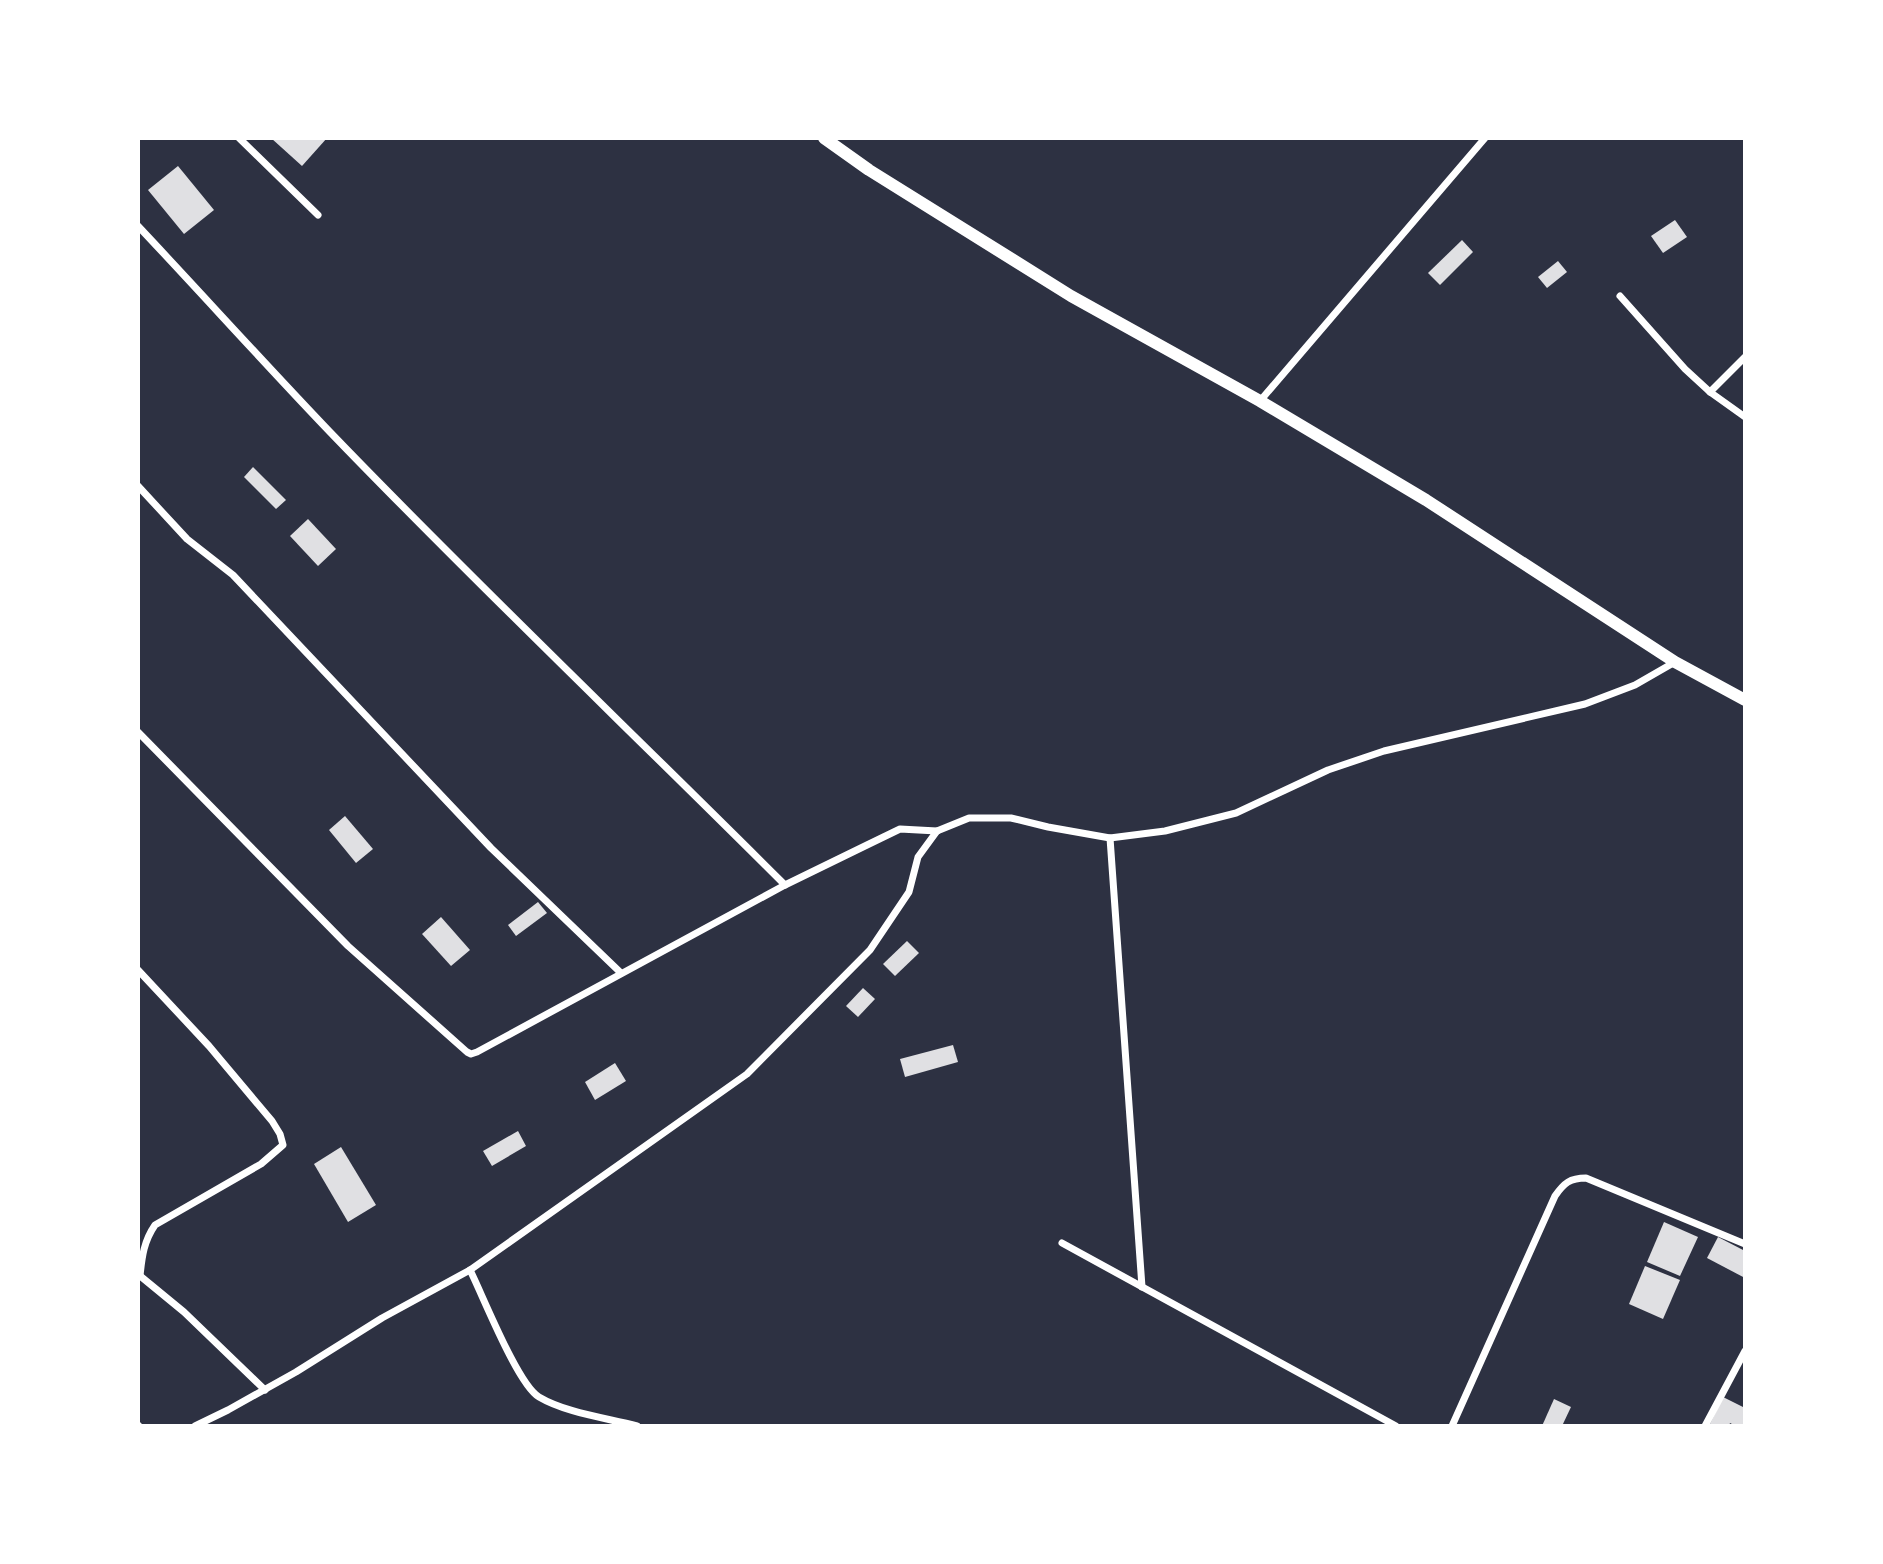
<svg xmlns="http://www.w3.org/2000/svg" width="1883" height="1564" font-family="'Fira Sans Condensed',sans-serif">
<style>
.building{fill:#e0e0e3}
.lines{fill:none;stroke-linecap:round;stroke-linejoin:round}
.minor{stroke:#fff;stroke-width:7}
.primary{stroke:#fff;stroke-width:12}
</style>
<rect width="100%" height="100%" fill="#2d3142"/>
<g class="building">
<polygon points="271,138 327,138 302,166"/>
<polygon points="178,166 214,210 184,234 148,190"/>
<polygon points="1675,220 1687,237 1663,253 1651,236"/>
<polygon points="1462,240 1473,252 1440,285 1428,273"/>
<polygon points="1558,261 1567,272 1547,288 1538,277"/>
<polygon points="253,467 286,500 276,509 244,477"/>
<polygon points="308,519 336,549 318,566 290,536"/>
<polygon points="345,816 373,849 356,863 329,830"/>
<polygon points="538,902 547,913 516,936 508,925"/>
<polygon points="441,917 470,950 451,966 422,934"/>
<polygon points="907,941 919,953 895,976 883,964"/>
<polygon points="863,988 875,999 858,1017 846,1006"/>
<polygon points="953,1045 958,1062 905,1077 900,1059"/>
<polygon points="615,1063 626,1081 595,1100 585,1082"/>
<polygon points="518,1131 526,1146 492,1166 483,1151"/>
<polygon points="341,1147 376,1205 348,1222 314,1164"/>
<polygon points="1664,1222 1698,1237 1680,1276 1647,1262"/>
<polygon points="1718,1237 1745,1251 1745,1278 1707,1258"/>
<polygon points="1645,1266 1680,1280 1663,1319 1629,1304"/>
<polygon points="1723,1397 1745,1408 1745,1426 1736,1426 1730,1423 1729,1426 1709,1426"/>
<polygon points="1554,1399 1571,1407 1562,1426 1542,1426"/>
</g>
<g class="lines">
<g class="minor">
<polyline points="239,138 318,215"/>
<path d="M138,226C202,294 265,364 330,432C478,586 634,734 785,885"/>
<polyline points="1620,296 1685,369 1710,392 1745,417"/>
<polyline points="1710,392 1745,357"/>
<polyline points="1260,401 1485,138"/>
<polyline points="138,486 187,539 233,575 491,848 621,973"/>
<polyline points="138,732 348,946 467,1052 471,1054 477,1052 785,885 867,845 900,829 937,831"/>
<polyline points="1110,838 1142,1287"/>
<path d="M138,970L209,1046L272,1121L280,1134L283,1145L261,1164L155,1225C144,1241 142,1256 140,1276"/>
<polyline points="1062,1243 1396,1426"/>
<path d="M470,1270C483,1296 518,1385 539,1397C566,1413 607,1418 637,1426"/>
<polyline points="139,1275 184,1312 265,1390"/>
<polyline points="138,1425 139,1426"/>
<polyline points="195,1426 228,1410 296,1372 382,1318 470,1270 747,1074 870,950 909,892 918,857 937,831 969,818 1011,818 1048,827 1110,838 1165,831 1236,813 1328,770 1384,751 1585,704 1635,685 1675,662"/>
<path d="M1452,1426L1555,1196C1564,1183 1570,1178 1586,1178L1745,1244"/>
<polyline points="1705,1426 1745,1351"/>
</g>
<polyline class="primary" points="824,138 869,170 1071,296 1260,401 1426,500 1675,662 1745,700"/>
</g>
<rect width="1883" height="1564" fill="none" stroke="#ffffff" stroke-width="280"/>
</svg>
